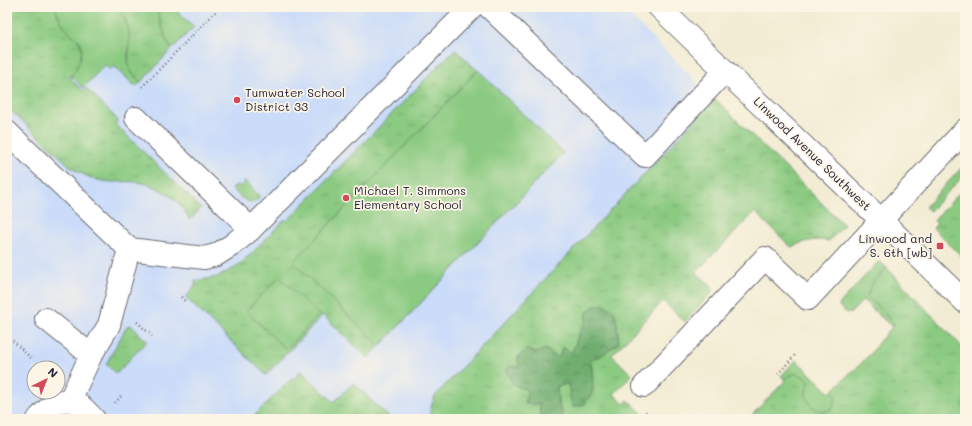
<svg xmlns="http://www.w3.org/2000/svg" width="972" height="426" font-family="Mali,sans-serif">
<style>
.built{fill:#cadcf9;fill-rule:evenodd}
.grass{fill:url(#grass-tufts);stroke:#56765e}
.forest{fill:url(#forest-crowns);stroke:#496855}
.green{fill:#8bca81;stroke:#56765e}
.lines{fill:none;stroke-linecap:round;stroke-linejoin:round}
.minor-casing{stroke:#6b6971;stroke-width:24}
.path{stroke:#6b6971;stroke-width:2.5;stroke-dasharray:1 3;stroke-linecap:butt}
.minor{stroke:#fff;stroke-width:22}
.poi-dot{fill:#d1495b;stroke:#fcf5e5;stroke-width:1.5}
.labels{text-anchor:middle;stroke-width:3.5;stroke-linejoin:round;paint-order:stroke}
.poi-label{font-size:12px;fill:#22223b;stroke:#fcf5e5;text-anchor:start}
.street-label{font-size:12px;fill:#22223b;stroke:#fcf5e5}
</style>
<defs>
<pattern id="grass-tufts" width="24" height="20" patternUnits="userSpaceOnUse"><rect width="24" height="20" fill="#8bca81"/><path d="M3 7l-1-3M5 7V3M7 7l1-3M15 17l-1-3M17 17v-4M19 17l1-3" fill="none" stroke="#78ad70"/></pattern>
<pattern id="forest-crowns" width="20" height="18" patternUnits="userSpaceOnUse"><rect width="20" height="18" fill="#70ae6f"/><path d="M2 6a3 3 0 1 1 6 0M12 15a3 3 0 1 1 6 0" fill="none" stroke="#5c8d5c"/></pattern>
</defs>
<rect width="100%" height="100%" fill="#fcf5e5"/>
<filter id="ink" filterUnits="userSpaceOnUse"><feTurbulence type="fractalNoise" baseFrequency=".025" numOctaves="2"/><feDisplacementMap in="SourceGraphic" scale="8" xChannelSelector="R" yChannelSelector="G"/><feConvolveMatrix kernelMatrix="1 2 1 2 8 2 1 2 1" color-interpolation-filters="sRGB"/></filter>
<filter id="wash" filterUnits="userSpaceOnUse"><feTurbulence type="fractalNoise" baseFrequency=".012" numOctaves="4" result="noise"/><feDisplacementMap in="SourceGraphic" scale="16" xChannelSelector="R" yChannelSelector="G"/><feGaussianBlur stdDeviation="0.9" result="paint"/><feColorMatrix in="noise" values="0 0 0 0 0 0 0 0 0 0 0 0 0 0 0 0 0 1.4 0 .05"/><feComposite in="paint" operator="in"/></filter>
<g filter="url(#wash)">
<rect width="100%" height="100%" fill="#f3ecd4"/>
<path class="built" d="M7,7H621L748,132L515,419H7ZM34,368H58V392H34Z"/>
<g class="grass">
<path d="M7,7H55C58,15 63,25 69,32C73,35 78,39 80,43C86,53 76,71 70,78L83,91L86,88L118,120L115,124L201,208L190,220C187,215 184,209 180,205C169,193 153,184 137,182C129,181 121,182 113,182C95,181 84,176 70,166L7,107Z"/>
<polygon points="120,7 157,7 157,11 167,42 172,49 141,82 131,72 129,66 128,61 129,51 126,21"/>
<polygon points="455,49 563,153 368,358 323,315 266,375 187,299 186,298 195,285 195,281 217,277 235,268 251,254 285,219 287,221"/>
<path d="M715,99L844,225L829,241C816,238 803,242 791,247L755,212L696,272L711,286L712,292L685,322L663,301L612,355L632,375L614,394L624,404L628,400L648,419H561L562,413L558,403L557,386L568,384L592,369L590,360L602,355L587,312L586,321L578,336L572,353L559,358L527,390L539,404L541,419H431L430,410L435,396Z"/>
<polygon points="965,164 965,174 930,211 925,207"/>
<polygon points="965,187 965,260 933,228 937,224 934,220"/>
<path d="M887,268L965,350V419H755L752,415L785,381L784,379C796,370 799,372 809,382L806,395L821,411C832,411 833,405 836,396L832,391L853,370H855L872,352L878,343L892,327L891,326L894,324L887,316L867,296L873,282Z"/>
<polygon points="131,325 147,341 116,374 106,364 127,326"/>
<polygon points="301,371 320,389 334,402 353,383 391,419 251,419 292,378 294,379"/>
</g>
<polygon class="forest" points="602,304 614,310 617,323 619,343 602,355 590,360 592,369 593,391 585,404 572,407 568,384 557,386 558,403 562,413 561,419 541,419 539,404 525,404 527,390 514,385 506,372 509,367 519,367 518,357 527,349 536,353 545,349 559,358 562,347 572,353 578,336 586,321 587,312 594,306"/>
<g class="green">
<path d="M55,7H120C122,16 128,24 129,33C131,46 124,62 132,73C134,76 138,79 141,82L136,87L114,66L110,70L105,65L83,88L71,76C77,70 84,52 81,44C79,39 73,36 69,32C63,26 58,16 55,7Z"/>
<polygon points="157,7 173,7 194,27 172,49 167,42 157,11"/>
<polygon points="478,70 563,153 380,346 293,262"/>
<path d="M245,181L258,194L259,198C249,208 240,196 232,189L237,184L240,187Z"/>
<polygon points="879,261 887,268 873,282 867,296 887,316 894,324 891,326 863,300 851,313 847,313 839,306 841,302"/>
<polygon points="279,277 319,315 286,349 246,311"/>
<path d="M796,360L830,393L832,391L836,396C835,400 835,405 832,408C822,417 807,406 806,394C806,391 808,386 809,382C799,372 796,371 784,379L781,376Z"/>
</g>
</g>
<g filter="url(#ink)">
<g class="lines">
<defs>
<g id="minor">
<polyline points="489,7 645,156 725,71"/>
<polyline points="659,7 725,71 881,220 965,302"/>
<polyline points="136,118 251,229"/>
<polyline points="7,132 129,249"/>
<polyline points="46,319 91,355"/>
<polyline points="644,386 765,258 808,299 965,130"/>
<polyline points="70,400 91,355 109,325 129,249 204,258 216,255 232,245 249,231 273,207 472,7"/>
<path d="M38,419C48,408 61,394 78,404C84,408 89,414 94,419"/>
</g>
</defs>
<use href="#minor" class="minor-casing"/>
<g class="path">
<polyline points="142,87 220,7"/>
<polyline points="181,297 185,301"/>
<polyline points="137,322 152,336"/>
<polyline points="7,335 31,358"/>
<polyline points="778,374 795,355"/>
<polyline points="115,403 123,394"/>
<polyline points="645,412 652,419"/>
</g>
<use href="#minor" class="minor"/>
</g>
</g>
<g class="poi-dot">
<circle cx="237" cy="100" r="4"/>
<circle cx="346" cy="198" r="4"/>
<rect x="936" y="242" width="8" height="8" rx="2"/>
</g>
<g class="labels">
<g class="poi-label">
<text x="245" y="97">Tumwater School<tspan x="245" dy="14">District 33</tspan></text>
<text x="354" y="195">Michael T. Simmons<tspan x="354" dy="14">Elementary School</tspan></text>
<text x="932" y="243" text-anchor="end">Linwood and<tspan x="932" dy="14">S. 6th [wb]</tspan></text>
</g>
<g class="street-label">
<text transform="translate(812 154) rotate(44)" y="4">Linwood Avenue Southwest</text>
</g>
</g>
<rect width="972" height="426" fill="none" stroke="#fcf5e5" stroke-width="24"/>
<g transform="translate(46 380) rotate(43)"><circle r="19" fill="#fcf5e5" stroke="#a5a1a1"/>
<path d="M0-3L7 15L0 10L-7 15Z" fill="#d1495b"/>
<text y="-6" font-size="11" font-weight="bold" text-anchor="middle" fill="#22223b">N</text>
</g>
</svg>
